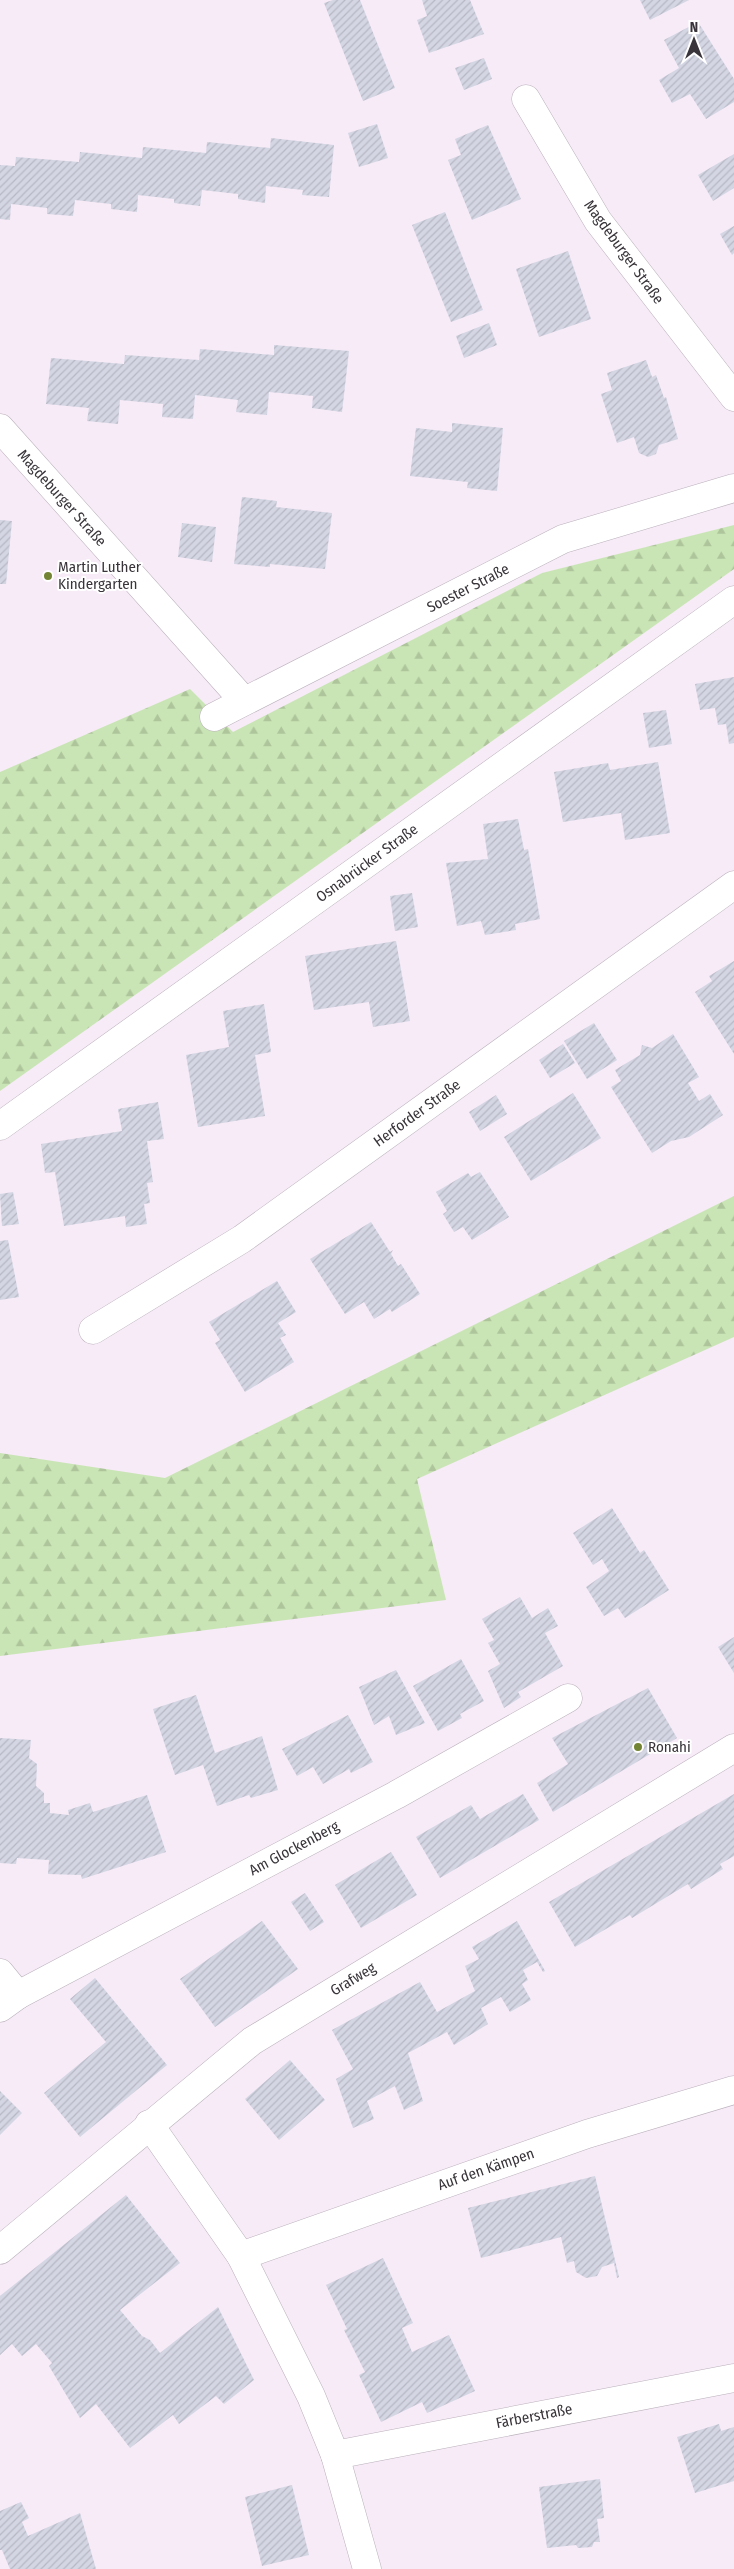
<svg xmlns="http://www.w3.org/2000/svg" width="734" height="2569" font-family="'Fira Sans Condensed',sans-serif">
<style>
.forest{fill:url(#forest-firs)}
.building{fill:url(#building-hatch)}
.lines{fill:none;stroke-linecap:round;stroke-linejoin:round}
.street-casing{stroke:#bbb1bc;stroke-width:29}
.street{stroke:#fff;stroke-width:28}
.poi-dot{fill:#738534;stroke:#fff;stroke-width:2}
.labels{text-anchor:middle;stroke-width:4;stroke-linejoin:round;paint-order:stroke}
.street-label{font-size:15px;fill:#383439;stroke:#fff}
.poi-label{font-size:15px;fill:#383439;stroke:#fff;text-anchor:start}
</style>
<defs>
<pattern id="forest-firs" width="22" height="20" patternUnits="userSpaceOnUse" patternTransform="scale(1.25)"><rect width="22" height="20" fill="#cae5b5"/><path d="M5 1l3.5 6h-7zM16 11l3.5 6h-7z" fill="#aec59c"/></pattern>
<pattern id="building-hatch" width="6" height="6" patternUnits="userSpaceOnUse" patternTransform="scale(1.25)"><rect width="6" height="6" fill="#d4d6e4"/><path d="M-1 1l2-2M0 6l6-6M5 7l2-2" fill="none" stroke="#b7b8c4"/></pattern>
</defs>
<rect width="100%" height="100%" fill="#f6ebf7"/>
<g class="forest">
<polygon points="734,525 734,569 0,1091 0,772 190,689 233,732 542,573"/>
<polygon points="734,1196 734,1337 417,1479 446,1600 0,1656 0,1453 165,1478"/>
</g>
<g class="building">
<polygon points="333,0 360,0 395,88 363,101 324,3"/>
<polygon points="422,0 470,0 484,34 429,53 417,20 427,16"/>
<polygon points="640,0 689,0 650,20"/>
<polygon points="698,22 734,79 734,102 706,119 690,94 672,103 659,80 679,68 664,40"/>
<polygon points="484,58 492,79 464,90 455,68"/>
<polygon points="377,124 388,158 359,167 348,133"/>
<polygon points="488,125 521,199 472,220 448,160 461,155 455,139"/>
<polygon points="271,138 334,145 329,197 302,195 303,190 266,186 265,203 238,199 238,194 202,190 200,206 174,203 174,199 138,195 137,212 111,209 111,204 75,200 73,216 47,214 47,208 11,204 10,220 0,219 0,165 15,166 16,157 79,162 80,152 142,158 143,147 206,153 207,142 270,148"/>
<polygon points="734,154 734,188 713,201 698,175"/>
<polygon points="445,212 483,310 451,322 412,225"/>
<polygon points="734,226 734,253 732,255 720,234"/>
<polygon points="568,251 591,319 539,337 516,269"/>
<polygon points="489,323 497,345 464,358 456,336"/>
<polygon points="274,345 349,351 342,412 312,408 313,396 269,392 267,415 236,412 238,400 195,395 193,419 162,417 163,404 120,400 118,424 87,421 89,408 46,404 51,358 124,364 125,355 199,360 200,349 274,355"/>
<polygon points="646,360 652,377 656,375 664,398 666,397 678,439 659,445 656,454 648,457 639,453 634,437 617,443 601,394 612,390 607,373"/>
<polygon points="452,423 503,428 497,491 467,488 468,482 410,476 416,428 452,432"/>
<polygon points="242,497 277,501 276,507 332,513 325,569 270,564 270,567 234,564"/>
<polygon points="0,520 12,521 6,584 0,584"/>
<polygon points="182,523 216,527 212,562 178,557"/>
<polygon points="734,677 734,743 729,744 726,724 718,725 715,708 700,710 695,684"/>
<polygon points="666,710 672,744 649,748 643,713"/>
<polygon points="658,762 670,833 625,840 621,813 563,822 554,772 608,763 610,770"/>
<polygon points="518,819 524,850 528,849 540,919 515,924 516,930 485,935 481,921 457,926 446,863 488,859 483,824"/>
<polygon points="412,893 418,927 395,931 390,896"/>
<polygon points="396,941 410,1021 373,1027 369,1002 314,1010 305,956"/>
<polygon points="734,961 734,1054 695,992 712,981 709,976"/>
<polygon points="264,1004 271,1052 255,1055 265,1116 198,1127 186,1055 229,1047 223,1011"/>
<polygon points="594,1023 617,1060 587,1079 564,1041"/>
<polygon points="673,1034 699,1077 688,1083 699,1101 710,1094 723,1115 689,1137 671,1141 652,1153 611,1087 621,1081 615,1070 640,1055 642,1045 652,1048"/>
<polygon points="563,1044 575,1063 550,1078 539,1060"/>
<polygon points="573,1093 601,1138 531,1181 504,1137"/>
<polygon points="496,1095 507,1114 480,1131 469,1112"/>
<polygon points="158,1102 164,1139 147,1141 153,1182 147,1183 150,1203 144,1204 147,1224 126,1227 125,1216 64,1226 55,1172 45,1173 41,1144 122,1131 118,1109"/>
<polygon points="480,1172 509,1217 472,1240 463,1227 454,1232 443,1214 447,1211 436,1192 468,1173 471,1177"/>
<polygon points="13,1192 19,1224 2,1226 0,1194"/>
<polygon points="371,1222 390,1252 393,1250 391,1254 398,1266 401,1264 420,1294 392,1312 390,1309 374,1319 364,1302 345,1314 310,1259"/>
<polygon points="8,1240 19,1297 0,1300 0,1241"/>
<polygon points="277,1281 296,1312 278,1323 286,1335 280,1338 294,1362 245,1392 215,1343 220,1340 209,1322"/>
<polygon points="612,1508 640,1553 644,1550 669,1590 625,1618 618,1608 604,1616 586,1587 609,1571 602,1559 593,1565 573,1533"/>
<polygon points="520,1597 532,1618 548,1608 558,1626 545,1633 563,1666 518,1692 521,1697 504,1708 488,1671 500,1664 488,1643 494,1640 482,1619"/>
<polygon points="734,1637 734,1673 718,1647"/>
<polygon points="461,1659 484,1701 460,1714 462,1718 438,1731 413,1686"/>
<polygon points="396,1670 425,1723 396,1735 389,1716 374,1725 359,1687"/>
<polygon points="648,1688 677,1738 553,1812 537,1783 568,1764 552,1738"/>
<polygon points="196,1695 215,1753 262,1736 278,1790 251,1798 249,1795 217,1806 203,1765 175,1775 153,1709"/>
<polygon points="348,1715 373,1762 351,1773 349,1769 323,1784 313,1767 297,1776 282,1749"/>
<polygon points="0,1738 31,1740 29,1758 37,1764 36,1786 44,1793 44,1803 50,1803 50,1813 69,1815 68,1810 90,1803 93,1812 147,1795 166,1852 82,1879 81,1875 48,1874 49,1860 17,1858 16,1864 0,1863"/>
<polygon points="523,1794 539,1820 440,1878 416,1837 471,1805 480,1819"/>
<polygon points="734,1794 734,1856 720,1864 723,1869 691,1889 688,1884 632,1918 630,1915 575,1947 549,1902"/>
<polygon points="391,1852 417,1895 361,1928 335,1885"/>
<polygon points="305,1893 324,1922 310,1931 291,1902"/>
<polygon points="262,1921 298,1969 215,2027 180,1979"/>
<polygon points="517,1921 545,1971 543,1972 537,1962 523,1970 528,1980 522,1984 531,2000 510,2012 501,1997 481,2008 488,2024 454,2045 447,2032 408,2053 423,2101 404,2110 395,2086 367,2101 374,2119 353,2128 336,2079 353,2069 332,2030 420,1982 437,2012 475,1991 465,1966 479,1959 472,1947"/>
<polygon points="95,1978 167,2065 80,2137 44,2093 106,2042 70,1999"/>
<polygon points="290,2060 325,2100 279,2140 245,2099"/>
<polygon points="0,2091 22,2113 0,2135"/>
<polygon points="595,2176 619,2277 617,2278 614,2263 602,2267 597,2276 586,2278 576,2272 574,2261 567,2263 561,2237 481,2258 468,2208"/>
<polygon points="126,2195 180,2263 120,2310 142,2336 150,2340 160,2353 218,2307 254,2380 224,2404 216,2396 179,2424 173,2415 130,2448 96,2404 80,2418 49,2366 52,2363 36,2344 22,2356 12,2344 0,2355 0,2296"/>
<polygon points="383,2258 413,2323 402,2328 412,2352 449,2335 475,2391 427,2413 422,2402 381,2422 359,2375 365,2372 344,2330 347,2329 326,2285"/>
<polygon points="719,2424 721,2431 734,2427 734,2481 695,2493 677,2437"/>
<polygon points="600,2479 604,2518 597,2519 600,2542 594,2542 592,2547 578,2548 576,2545 547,2548 539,2487"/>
<polygon points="292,2485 309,2555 262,2566 245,2497"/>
<polygon points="21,2502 29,2518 22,2522 28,2536 80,2513 96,2569 10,2569 2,2550 0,2550 0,2511"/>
</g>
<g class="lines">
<defs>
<g id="street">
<polyline points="526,99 598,221 734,397"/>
<polyline points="0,428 244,701"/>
<polyline points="214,717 563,539 734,488"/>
<polyline points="0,1126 734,600"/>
<polyline points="93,1330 242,1239 734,885"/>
<polyline points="0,1973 18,1995 0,2008"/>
<polyline points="18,1995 396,1795 568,1698"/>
<polyline points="149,2124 241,2256 311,2396 335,2455 367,2569"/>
<polyline points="0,2250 252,2041 734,1748"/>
<polyline points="241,2256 587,2134 734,2090"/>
<polyline points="335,2455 734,2378"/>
</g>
</defs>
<use href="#street" class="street-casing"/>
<use href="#street" class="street"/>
</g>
<g class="poi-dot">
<circle cx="48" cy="576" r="5"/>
<circle cx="638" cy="1747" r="5"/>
</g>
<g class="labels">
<g class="street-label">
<text transform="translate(624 252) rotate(54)" y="5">Magdeburger Straße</text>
<text transform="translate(62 498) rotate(48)" y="5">Magdeburger Straße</text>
<text transform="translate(468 588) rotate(-27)" y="5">Soester Straße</text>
<text transform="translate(367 863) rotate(-36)" y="5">Osnabrücker Straße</text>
<text transform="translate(417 1113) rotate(-36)" y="5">Herforder Straße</text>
<text transform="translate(294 1848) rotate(-28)" y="5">Am Glockenberg</text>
<text transform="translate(353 1979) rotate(-31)" y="5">Grafweg</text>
<text transform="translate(486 2169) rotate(-19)" y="5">Auf den Kämpen</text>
<text transform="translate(534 2416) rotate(-11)" y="5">Färberstraße</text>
</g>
<g class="poi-label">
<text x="58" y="572">Martin Luther<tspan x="58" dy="17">Kindergarten</tspan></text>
<text x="648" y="1752">Ronahi</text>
</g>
</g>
<g transform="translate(694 40)" stroke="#ffffff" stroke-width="4" paint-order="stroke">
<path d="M0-4L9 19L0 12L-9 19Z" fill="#383439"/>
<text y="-8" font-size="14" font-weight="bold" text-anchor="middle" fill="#383439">N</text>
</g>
</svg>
